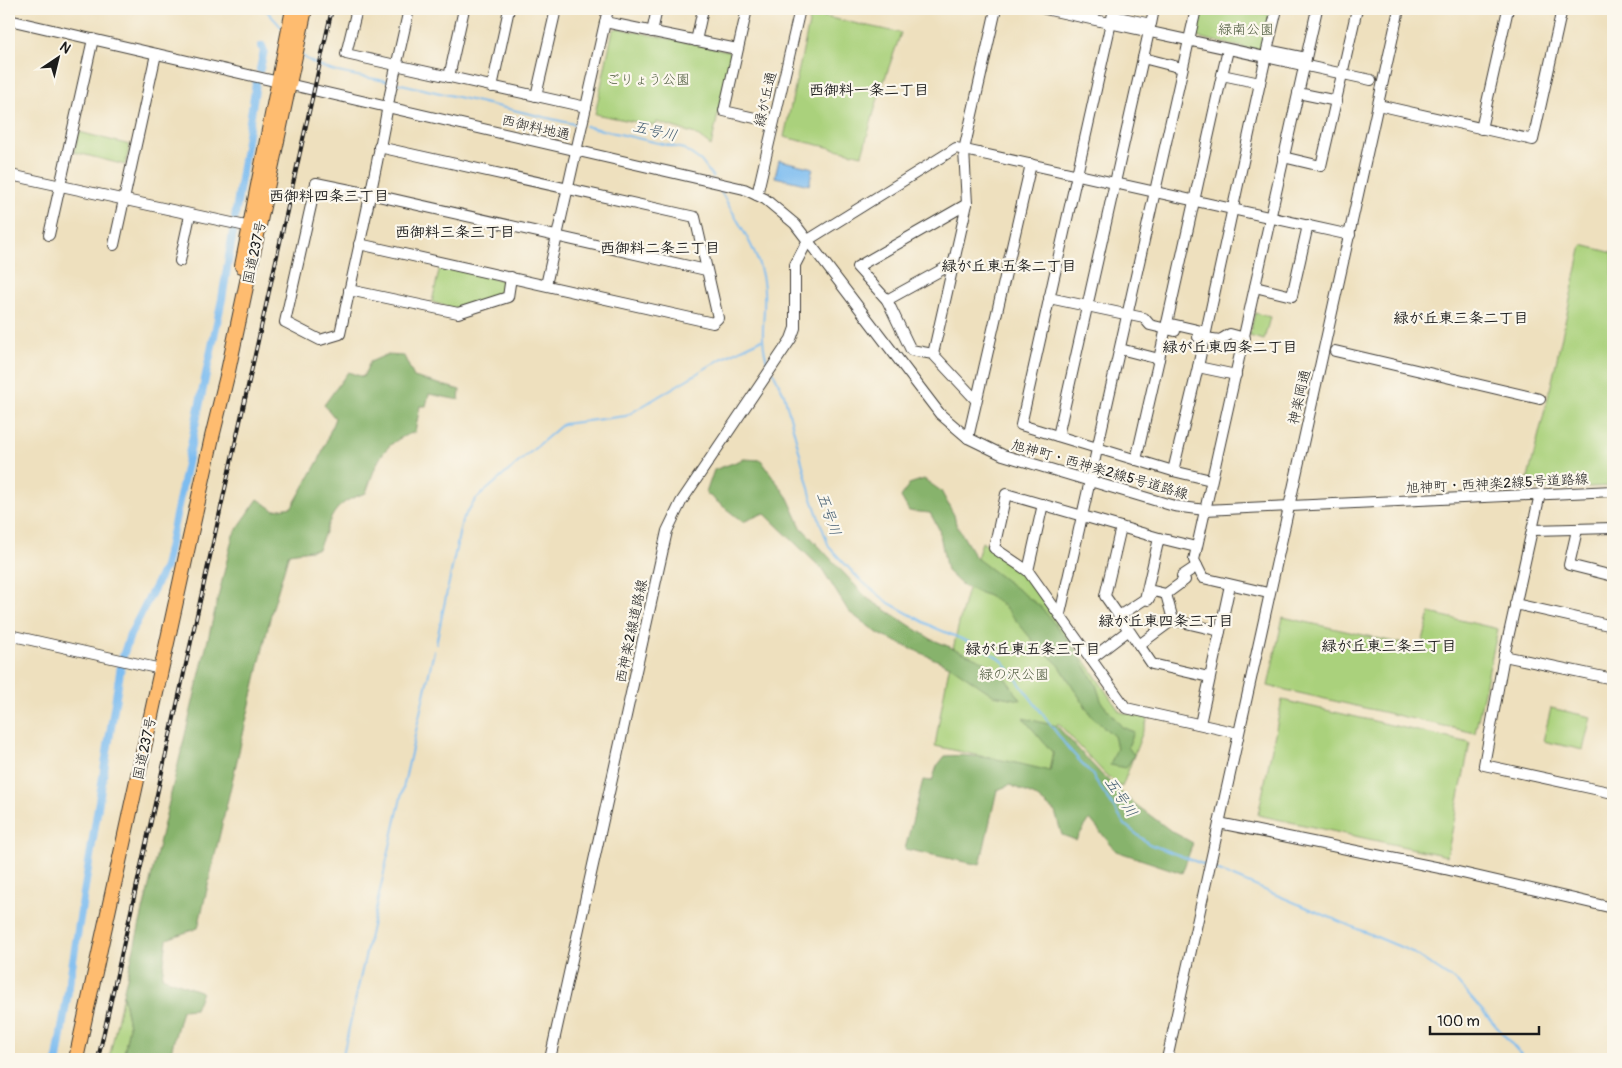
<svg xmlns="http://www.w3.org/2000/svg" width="1622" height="1068" font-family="Pangolin,'Klee One',sans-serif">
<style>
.green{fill:#aad17c;stroke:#63764c}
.forest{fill:#87b36c;stroke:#526844}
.water{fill:#7bbcf0;stroke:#4c6c86}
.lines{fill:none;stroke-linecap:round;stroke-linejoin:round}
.stream{stroke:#7bbcf0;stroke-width:2}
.canal{stroke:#7bbcf0;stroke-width:8}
.minor-casing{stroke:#3c3934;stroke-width:12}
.highway-casing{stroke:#3c3934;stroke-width:16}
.minor{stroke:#fff;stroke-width:10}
.highway{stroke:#febc70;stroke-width:14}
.rail-casing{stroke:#1c1c1c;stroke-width:4}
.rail{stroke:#fbf7ec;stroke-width:2;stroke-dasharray:5.5;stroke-linecap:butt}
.labels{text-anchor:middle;stroke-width:4.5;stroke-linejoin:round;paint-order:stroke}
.park-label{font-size:14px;fill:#4e5b3e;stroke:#fbf7ec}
.street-label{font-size:14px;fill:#1c1c1c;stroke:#fbf7ec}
.neighbourhood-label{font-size:15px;font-weight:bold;fill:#1c1c1c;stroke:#fbf7ec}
.water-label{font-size:15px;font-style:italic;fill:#425c71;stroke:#fbf7ec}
</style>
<rect width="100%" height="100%" fill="#fbf7ec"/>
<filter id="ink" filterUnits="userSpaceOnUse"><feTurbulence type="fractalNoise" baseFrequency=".02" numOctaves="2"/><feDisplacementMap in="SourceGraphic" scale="10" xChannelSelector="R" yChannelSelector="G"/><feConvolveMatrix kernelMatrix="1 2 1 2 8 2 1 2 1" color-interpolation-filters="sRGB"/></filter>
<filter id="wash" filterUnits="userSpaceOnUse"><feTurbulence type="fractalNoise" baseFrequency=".0096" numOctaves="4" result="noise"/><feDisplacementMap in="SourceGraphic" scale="20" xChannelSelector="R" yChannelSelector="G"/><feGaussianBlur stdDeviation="1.12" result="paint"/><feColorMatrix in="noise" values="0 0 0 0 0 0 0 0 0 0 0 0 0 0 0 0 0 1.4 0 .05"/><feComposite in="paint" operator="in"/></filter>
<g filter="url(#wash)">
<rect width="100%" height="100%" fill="#eee0be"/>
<g class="green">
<polygon points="1202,9 1246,9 1272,15 1264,52 1196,37"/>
<polygon points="811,14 901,33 878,98 862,155 784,137"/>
<polygon points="618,28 728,51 731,56 711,146 695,134 657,122 656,126 595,114 613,30"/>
<polygon points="79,132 130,145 125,165 74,152"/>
<polygon points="1582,245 1613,253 1613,486 1525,490 1552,381"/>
<path d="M440,266L502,280C506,286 504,291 500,296L457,309L432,302Z"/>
<polygon points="1255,313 1270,317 1264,340 1249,336"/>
<path d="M982,542L1024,572L1120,712L1148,718L1122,787L1106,775L1058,723L1049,771L935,746C946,677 960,609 982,542Z"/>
<polygon points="1430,613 1498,629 1475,733 1268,686 1283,617 1421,648"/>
<polygon points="1282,700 1470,743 1447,856 1258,815"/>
<polygon points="1551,708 1591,717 1583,750 1543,741"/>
<polygon points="123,994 129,1026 124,1054 130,1058 109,1059"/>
</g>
<g class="forest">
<path d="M386,355L404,356L414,377L460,390L459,400L429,394L426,406H420L415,432C381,443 377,462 366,493C330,504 332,518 318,549L289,553L271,614L198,928L167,939L162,977L202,992L195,1009L182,1010L169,1059H130L124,1054L129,1026L123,994L233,535L258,499L274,510L292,507L320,458L335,418L324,405L348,372L363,377L370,362Z"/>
<polygon points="744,459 761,460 788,498 801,527 867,598 931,639 981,660 1003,675 1021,700 993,695 952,667 879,634 849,612 822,569 764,513 743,522 706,493 714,470"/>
<polygon points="924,479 941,491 954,515 956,524 976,558 1041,607 1076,651 1096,685 1102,703 1122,727 1134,732 1128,747 1134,755 1126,768 1110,765 1117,748 1114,736 1092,717 1059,665 1034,642 1004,606 989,596 963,586 947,571 939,529 930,513 909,511 901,497 909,484"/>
<path d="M1023,718L1057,726L1102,775L1131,801L1171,831L1193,843L1182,873L1116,851L1090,819L1076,840L1062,835L1055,812L1035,796L1010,785L997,790L980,865L905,849L923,780L932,781L937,766L945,756C982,753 1015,763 1050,771L1053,753Z"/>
</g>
<polygon class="water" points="779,160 813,168 809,185 775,177"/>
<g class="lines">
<g class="stream">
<polyline points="265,9 283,29"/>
<path d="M300,54C325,75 360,75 390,82"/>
<polyline points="397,83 578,125"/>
<polyline points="585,126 684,149 701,161 713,177"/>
<path d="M719,188C734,217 758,248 763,281C768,311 757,333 768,364"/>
<polyline points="773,372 784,394 811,496 829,547 860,580 889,603 933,627 976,645 1002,660 1068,748 1091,773 1125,825 1149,844 1205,865"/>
<polyline points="436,644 462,520 476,499 563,424 626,416 721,359 761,340"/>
<polyline points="1212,868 1410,951 1457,982 1525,1059"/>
<polyline points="342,1059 434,651"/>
</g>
<g class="canal">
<polyline points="260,69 264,51 262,46"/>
<polyline points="235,217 256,83"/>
<polyline points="123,656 130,635 165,567 222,299 233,232"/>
<polyline points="57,1059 121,666"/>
</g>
</g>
</g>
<g filter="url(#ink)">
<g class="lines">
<defs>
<g id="minor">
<polyline points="357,9 346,54 586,107"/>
<path d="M409,9L390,94C376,175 357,254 340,334L320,340L285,322L316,183L370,194L706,270"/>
<polyline points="747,9 724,111 773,122"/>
<polyline points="1045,9 1371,80"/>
<polyline points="1114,9 1021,425 1173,471 1211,480"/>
<polyline points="1277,9 1267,50 1306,58 1317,9"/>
<polyline points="1113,16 1151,24 1154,9"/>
<polyline points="9,20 744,189 765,199 795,224 940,414 968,438 1003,455 1174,506 1205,510 1613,491"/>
<polyline points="605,22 737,49"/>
<polyline points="652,32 657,9"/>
<polyline points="696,41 703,9"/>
<polyline points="1143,58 1150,27"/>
<polygon points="1222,75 1260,83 1206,332 1167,323"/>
<polyline points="1222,75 1228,50"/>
<polyline points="449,77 464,9"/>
<polyline points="1260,83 1267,52"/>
<polyline points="492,87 509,9"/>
<polyline points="1298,93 1337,101"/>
<polyline points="536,96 556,9"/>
<polyline points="1378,105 1533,140 1562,9"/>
<polyline points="1481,129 1508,9"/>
<polyline points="1283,157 1321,166 1357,9"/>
<polyline points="15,176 255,228"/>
<polyline points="757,195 800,9"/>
<polyline points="967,204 857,267 887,300 911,350 933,354 976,400"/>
<polyline points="49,235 93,39"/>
<polyline points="359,244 713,323 718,318 695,217 379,147"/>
<polyline points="114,245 156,54"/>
<polyline points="180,261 190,215"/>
<polyline points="546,285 608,9"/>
<polyline points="1255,287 1292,296 1308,225"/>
<polyline points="349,290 458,313 508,297 511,277"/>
<polyline points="1049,298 1144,318 1150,325 1175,331"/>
<polyline points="887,300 954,263"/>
<polyline points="1198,337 1220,340 1230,334 1245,338"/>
<polyline points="1120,349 1159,359 1136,460"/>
<polyline points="1335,351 1540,399"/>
<polyline points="933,354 967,204 964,150 996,9"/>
<polyline points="1159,359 1167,323"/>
<polyline points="1198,367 1205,333"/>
<polyline points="1058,436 1143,58 1182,68"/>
<polyline points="968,438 1031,164"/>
<polyline points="1173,471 1198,367 1236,375"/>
<polyline points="1540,494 1504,656 1484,765 1613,793"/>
<polyline points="1121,527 1105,596 1119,616 1145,599 1159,538"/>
<polyline points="1533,530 1613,528"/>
<polyline points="1577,530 1569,565 1613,576"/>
<polyline points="1196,547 1159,538 1006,494 994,548 1028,571 1126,708 1238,733"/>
<polyline points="1028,571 1043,504"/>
<polyline points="1268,593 1203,578 1194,560 1306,58"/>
<polyline points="1166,594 1173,620"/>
<polyline points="1148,600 1153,591 1166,594 1185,580 1182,576 1197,566"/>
<polyline points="1515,604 1613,626"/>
<polyline points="1060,614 1196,9"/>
<polyline points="9,635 161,669"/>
<polyline points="1504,656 1613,679"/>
<polyline points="1091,659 1129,630 1119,616 1122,620 1139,645"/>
<polyline points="1209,677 1152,664 1139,645 1173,620 1220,631"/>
<polyline points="1200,724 1230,585"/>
<polyline points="1219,823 1445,869 1613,908"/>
<polyline points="550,1059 667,531 681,502 791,339 795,328 795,265 808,240 956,148 1350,235"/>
<polyline points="1167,1059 1399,9"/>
</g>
<g id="highway">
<polyline points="242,266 293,9"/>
<polyline points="76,1059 212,437 227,376 305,9"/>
</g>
</defs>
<use href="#minor" class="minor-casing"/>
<use href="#highway" class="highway-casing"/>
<use href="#minor" class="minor"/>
<use href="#highway" class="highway"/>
<defs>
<polyline id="rail" points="98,1059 332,9"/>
</defs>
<use href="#rail" class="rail-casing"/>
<use href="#rail" class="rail"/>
</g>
</g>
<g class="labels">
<g class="park-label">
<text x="1246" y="34">緑南公園</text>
<text x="648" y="84">ごりょう公園</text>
<text x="1014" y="679">緑の沢公園</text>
</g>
<g class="street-label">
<text transform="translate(765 99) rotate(-77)" y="5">緑が丘通</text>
<text transform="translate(536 127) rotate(13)" y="5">西御料地通</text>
<text transform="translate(254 252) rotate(-78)" y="5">国道237号</text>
<text transform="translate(1299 397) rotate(-77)" y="5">神楽岡通</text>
<text transform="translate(1100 469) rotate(16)" y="5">旭神町・西神楽2線5号道路線</text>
<text transform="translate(1497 483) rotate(-3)" y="5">旭神町・西神楽2線5号道路線</text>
<text transform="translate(631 631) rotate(-78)" y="5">西神楽2線道路線</text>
<text transform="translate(144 748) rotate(-78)" y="5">国道237号</text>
</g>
<g class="neighbourhood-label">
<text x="869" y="95">西御料一条二丁目</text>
<text x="329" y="201">西御料四条三丁目</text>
<text x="455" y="237">西御料三条三丁目</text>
<text x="660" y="253">西御料二条三丁目</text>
<text x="1009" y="271">緑が丘東五条二丁目</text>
<text x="1461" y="323">緑が丘東三条二丁目</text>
<text x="1230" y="352">緑が丘東四条二丁目</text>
<text x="1166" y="626">緑が丘東四条三丁目</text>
<text x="1389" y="651">緑が丘東三条三丁目</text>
<text x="1033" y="654">緑が丘東五条三丁目</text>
</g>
<g class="water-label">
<text transform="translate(655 131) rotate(13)" y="5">五号川</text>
<text transform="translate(829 514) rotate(71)" y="5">五号川</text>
<text transform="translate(1121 797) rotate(56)" y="5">五号川</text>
</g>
</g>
<rect width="1622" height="1068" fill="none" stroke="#fbf7ec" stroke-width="30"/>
<g transform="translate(58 58) rotate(35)" stroke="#fbf7ec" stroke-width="4" paint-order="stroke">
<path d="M0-4L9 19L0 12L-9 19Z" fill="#1c1c1c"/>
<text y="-8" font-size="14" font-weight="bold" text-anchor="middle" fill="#1c1c1c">N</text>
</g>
<path d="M1430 1026v8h109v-8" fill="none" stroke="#1c1c1c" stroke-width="2.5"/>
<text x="1437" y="1026" font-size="15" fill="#1c1c1c" stroke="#fbf7ec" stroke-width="4" paint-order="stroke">100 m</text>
</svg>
